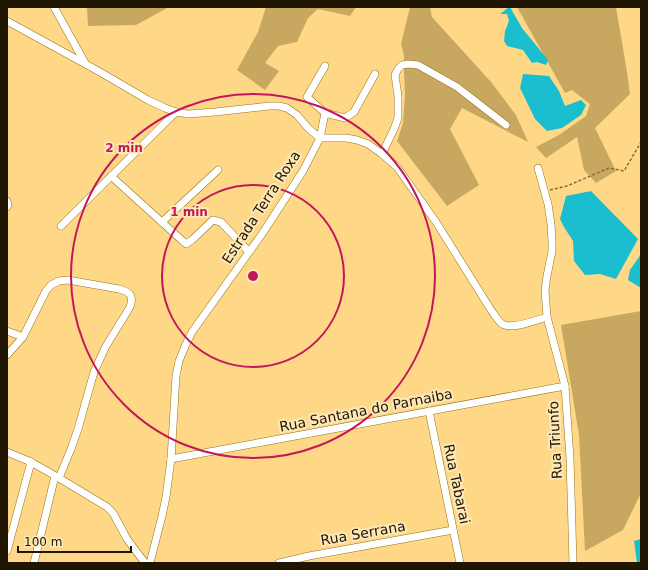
<svg xmlns="http://www.w3.org/2000/svg" width="648" height="570" font-family="'DejaVu Sans',sans-serif">
<style>
.green{fill:#c8a860}
.water{fill:#1bbece}
.lines{fill:none;stroke-linecap:round;stroke-linejoin:round}
.minor-casing{stroke:#97741a;stroke-width:8}
.path{stroke:#856e3d;stroke-width:1.5;stroke-dasharray:3 2;stroke-linecap:butt}
.minor{stroke:#fff;stroke-width:7}
.ring{fill:none;stroke:#c2185b;stroke-width:2}
.labels{text-anchor:middle;stroke-width:4;stroke-linejoin:round;paint-order:stroke}
.street-label{font-size:14px;fill:#201500;stroke:#fee8b8}
.centre{fill:#c2185b;stroke:#fee8b8;stroke-width:2}
.ring-label{font-size:12px;text-anchor:middle;font-weight:bold;fill:#c2185b;stroke:#fee8b8;stroke-width:4;stroke-linejoin:round;paint-order:stroke}
</style>
<rect width="100%" height="100%" fill="#fed886"/>
<g class="green">
<polygon points="87,7 169,7 136,25 88,26"/>
<polygon points="266,7 356,7 350,16 318,9 308,18 297,42 278,46 265,63 279,71 265,90 237,70 258,32"/>
<polygon points="410,7 430,7 432,17 491,82 516,115 528,142 462,108 450,129 479,185 447,206 397,141 403,123 405,94 404,72 404,55 401,44"/>
<polygon points="517,7 616,7 627,72 630,94 595,128 616,171 596,183 584,170 577,137 546,158 536,147 559,135 586,116 590,104 572,90 565,93"/>
<polygon points="641,311 641,493 623,530 585,551 579,435 561,325"/>
</g>
<g class="water">
<polygon points="509,7 510,7 522,28 548,60 546,65 537,62 532,63 523,50 507,46 504,41 505,31 509,21 507,14 500,14"/>
<polygon points="523,74 549,76 559,91 565,106 581,100 586,105 581,115 562,128 547,131 535,119 520,88"/>
<polygon points="591,191 638,239 616,279 600,274 585,275 574,261 573,241 564,227 560,219 566,196"/>
<polygon points="641,254 641,288 628,280 630,270"/>
<polygon points="641,539 641,563 637,563 634,541"/>
</g>
<g class="lines">
<defs>
<g id="minor">
<polyline points="54,7 85,63"/>
<polyline points="7,21 100,72 148,100 165,108 176,112 188,114 215,112 269,106 279,106 287,108 297,115 309,129 320,138"/>
<polyline points="325,66 307,97 325,113 345,118 354,112 375,74"/>
<path d="M320,138H346L357,140L368,144L382,154L397,167L436,222L491,310C494,314 497,319 501,323C509,331 537,320 547,317"/>
<polyline points="382,154 394,129 398,118 398,96 395,75 398,69 402,65 408,64 418,65 457,87 506,125"/>
<polyline points="538,168 548,204 551,224 552,242 552,251 547,276 545,290 547,317 565,386 570,458 573,563"/>
<polyline points="111,176 186,244 192,240 213,220 221,222 249,252"/>
<polyline points="7,201 8,205 7,207"/>
<polyline points="162,222 218,170"/>
<polyline points="61,226 176,112"/>
<polyline points="7,331 23,337"/>
<path d="M7,355L23,337L46,291L51,285L59,281L68,280L119,289C130,292 134,295 130,307L106,346L94,372L78,429L71,449L59,478"/>
<polyline points="429,411 460,563"/>
<polyline points="7,452 31,462 59,478 107,507 113,513 127,539 145,563"/>
<polyline points="171,459 565,386"/>
<polyline points="7,551 31,462"/>
<polyline points="34,563 55,476"/>
<polyline points="150,563 162,516 166,497 171,459 176,376 179,361 186,344 192,332 262,234 303,171 320,138 325,113"/>
<polyline points="279,563 309,556 453,530"/>
</g>
</defs>
<use href="#minor" class="minor-casing"/>
<polyline class="path" points="550,190 567,186 609,168 624,171 641,142"/>
<use href="#minor" class="minor"/>
</g>
<g class="ring">
<circle cx="253" cy="276" r="91"/>
<circle cx="253" cy="276" r="182"/>
</g>
<g class="labels">
<g class="street-label">
<text transform="translate(261 207) rotate(-57)" y="5">Estrada Terra Roxa</text>
<text transform="translate(366 410) rotate(-11)" y="5">Rua Santana do Parnaiba</text>
<text transform="translate(555 440) rotate(-93)" y="5">Rua Triunfo</text>
<text transform="translate(457 484) rotate(78)" y="5">Rua Tabarai</text>
<text transform="translate(363 533) rotate(-10)" y="5">Rua Serrana</text>
</g>
</g>
<circle cx="253" cy="276" r="6" class="centre"/>
<g class="ring-label">
<text x="124" y="152">2 min</text>
<text x="189" y="216">1 min</text>
</g>
<rect width="648" height="570" fill="none" stroke="#201500" stroke-width="16"/>
<path d="M18 546v6h113v-6" fill="none" stroke="#201500" stroke-width="2"/>
<text x="24" y="546" font-size="12" fill="#201500" stroke="#fee8b8" stroke-width="3" paint-order="stroke">100 m</text>
</svg>
